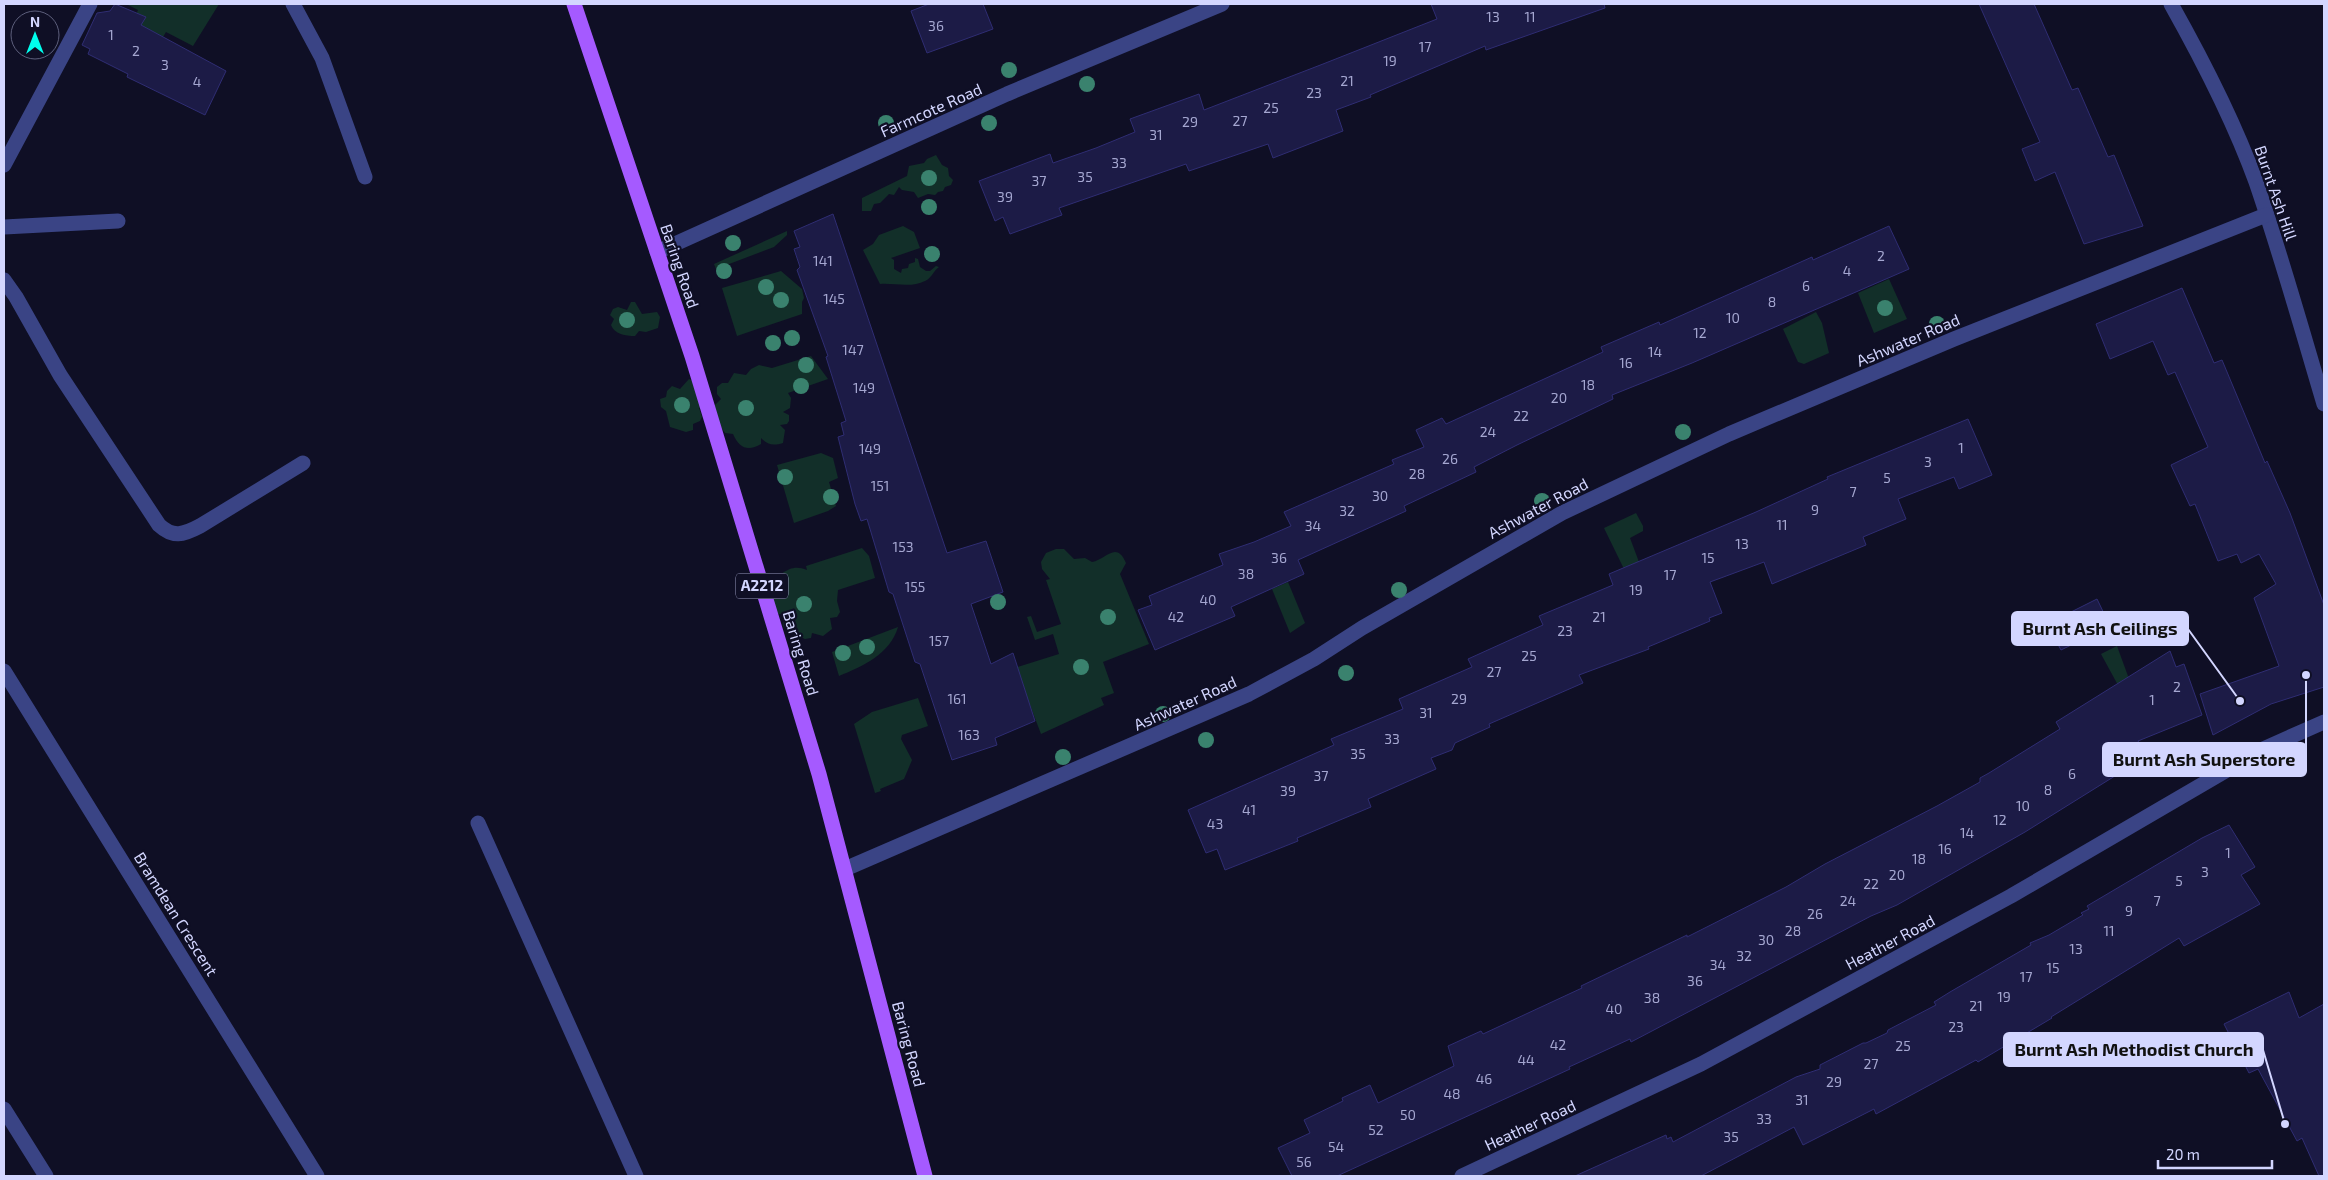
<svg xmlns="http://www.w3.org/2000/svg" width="2328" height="1180" font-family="'Exo 2',sans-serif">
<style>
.green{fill:#122f29}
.building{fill:#1c1b46;stroke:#2f2d73}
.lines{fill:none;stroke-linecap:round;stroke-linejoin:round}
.minor{stroke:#3a4485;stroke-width:15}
.major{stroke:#a55aff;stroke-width:15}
.tree{fill:#3a826e}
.labels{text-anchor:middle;stroke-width:4.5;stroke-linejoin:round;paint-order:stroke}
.number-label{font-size:14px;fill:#a5a7d1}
.shield{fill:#0f0f25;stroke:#989abe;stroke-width:1}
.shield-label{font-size:15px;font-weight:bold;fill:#d3d6ff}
.street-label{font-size:16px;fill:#d3d6ff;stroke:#0f0f25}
.leader{fill:none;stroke:#d3d6ff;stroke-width:2}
.callout-dot{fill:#d3d6ff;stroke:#0f0f25;stroke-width:2}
.callout{fill:#d3d6ff;stroke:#d3d6ff;stroke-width:2}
.callout-label{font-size:18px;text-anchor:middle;font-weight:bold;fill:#111}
</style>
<rect width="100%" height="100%" fill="#0f0f25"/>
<g class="green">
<polygon points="126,4 219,4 193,46 166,32 163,37 133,21 138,10"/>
<polygon points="936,155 942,165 948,168 949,176 953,180 951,185 945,187 943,191 938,192 935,195 928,194 918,198 914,192 902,190 899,187 894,195 889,194 880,203 874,204 871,211 862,211 862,198 907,176 909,166 924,163 927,159"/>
<path d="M903,226L914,232L920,248L891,258L894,260V269L901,273L902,269L908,268L909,264L915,262V258L918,259L920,267L926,271H930L936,266L939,267C933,271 932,278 925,281C912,288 895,283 880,284L863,250L873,244L879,235Z"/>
<polygon points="787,231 787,235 774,247 716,269 714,264"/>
<polygon points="781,271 802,289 804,298 802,302 802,314 737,336 722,288"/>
<polygon points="1889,279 1907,319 1874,333 1858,293"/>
<path d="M631,302H635L642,314L657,312L660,317L658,328L646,332L639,331L635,336C626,336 614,334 611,325L614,319L610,315L613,309L618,307L627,310Z"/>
<polygon points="1816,312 1822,323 1829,353 1804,364 1798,362 1783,329"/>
<path d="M811,356L828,379L788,393L791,398L790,408L783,412L789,415V421L787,424L780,425L785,430L783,443C773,446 768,445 761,438V444C748,452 739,448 733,434L725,433L720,426L714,406L721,399L717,394V387L722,383H728L734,373L746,375L751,369L759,365L772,368Z"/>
<polygon points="689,379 698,383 705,405 699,408 702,417 700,421 693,424 693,430 686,432 670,427 666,411 661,407 660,399 666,397 667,391 672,386 680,389"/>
<polygon points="821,453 833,458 838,478 829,482 836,506 828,511 794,523 777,465"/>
<polygon points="1636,513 1643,526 1643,531 1630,538 1639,562 1624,569 1604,528"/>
<path d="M862,548L869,556L875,578L838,590L837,601L840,612L837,617L830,618L832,629L823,636L812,633L811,638L805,639L798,636L796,631L787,630L783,626L784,614H776C772,600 767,594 782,585L781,574C791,567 797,566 807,570L806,566Z"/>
<path d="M1056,549H1064L1074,559L1085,558L1092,562C1106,560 1116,540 1126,563L1120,574L1149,644L1103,662L1114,693L1101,698L1104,705L1041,734L1025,692L1002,672L1059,654L1053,634L1035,640L1027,617L1031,616L1037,632L1061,624L1046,580L1050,579L1042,569L1041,562L1046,553Z"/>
<polygon points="1288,582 1305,623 1290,633 1272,589"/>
<path d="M898,627C890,654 863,666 839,676L832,652Z"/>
<polygon points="2117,646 2143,717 2137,720 2101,654"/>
<polygon points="918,698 928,726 902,735 901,739 912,760 904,779 880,789 881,791 875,793 854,724 872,712"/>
</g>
<g class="building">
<polygon points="115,4 146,17 141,25 226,71 205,115 127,77 128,74 88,54 90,49 82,45 97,13 110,11"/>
<polygon points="929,4 983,4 993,29 927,53 911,11"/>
<polygon points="1431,4 1604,4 1605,8 1486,50 1485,46 1370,95 1371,97 1336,110 1343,131 1273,158 1268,144 1189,171 1186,164 1059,208 1062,215 1010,234 1003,217 995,221 979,181 1050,154 1053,163 1096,148 1135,132 1130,119 1199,94 1204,110 1323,64 1437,19"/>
<polygon points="1979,4 2034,4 2072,90 2078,88 2108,157 2114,155 2143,226 2084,244 2055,172 2035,181 2022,149 2040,142"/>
<polygon points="833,214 947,553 986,541 1003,592 971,604 991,664 1013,653 1035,721 995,738 997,745 952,760 920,664 915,662 893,594 889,592 867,519 861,521 855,504 838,437 844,435 841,423 846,421 826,357 828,356 797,270 800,267 794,249 800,247 794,231"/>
<polygon points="1889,226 1909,269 1692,363 1612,395 1613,399 1517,445 1474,467 1476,472 1404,506 1406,511 1298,560 1304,574 1231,607 1235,616 1155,650 1138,610 1152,605 1149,596 1223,565 1219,554 1254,542 1291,526 1284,512 1394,464 1392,460 1424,447 1416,430 1442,418 1446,424 1603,352 1601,347 1659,322 1660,325 1812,257 1813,260"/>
<polygon points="2182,288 2214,363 2222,360 2265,463 2267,461 2290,513 2324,605 2324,687 2271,704 2213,735 2200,694 2279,666 2254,598 2276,584 2259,554 2241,563 2237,554 2218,561 2195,504 2190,506 2171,465 2208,447 2175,372 2168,375 2153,341 2110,359 2096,324"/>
<polygon points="1968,419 1992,475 1959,489 1954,477 1898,499 1906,519 1863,537 1866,545 1772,584 1764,562 1710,582 1722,613 1709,618 1710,621 1648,647 1649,649 1579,675 1583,683 1489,724 1490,727 1455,743 1452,750 1431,758 1436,769 1368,799 1371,807 1297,838 1298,841 1225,870 1217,849 1206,853 1188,810 1334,745 1331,739 1403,709 1399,699 1472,667 1468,659 1543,625 1539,616 1613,585 1609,574 1756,512 1828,479 1827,477"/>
<polygon points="2097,599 2110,626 2061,650 2047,624"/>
<polygon points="2170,651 2176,667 2184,664 2202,715 2138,741 2147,756 2025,832 1897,905 1871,916 1631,1042 1630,1039 1569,1067 1570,1069 1337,1176 1292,1176 1278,1148 1310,1133 1304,1120 1343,1101 1342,1098 1370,1085 1378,1103 1454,1066 1448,1046 1481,1031 1483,1034 1582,988 1581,986 1687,935 1687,937 1786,887 1825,864 1937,806 1980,782 1980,778 1989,773 2060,729 2056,722"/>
<polygon points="2229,825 2255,867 2241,875 2260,904 2184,946 2179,938 2051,1017 2052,1018 1978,1062 1976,1060 1876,1114 1874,1109 1803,1145 1794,1127 1701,1176 1575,1176 1666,1135 1667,1139 1671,1137 1673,1142 1796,1077 1820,1069 1820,1065 1863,1043 1866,1043 1887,1033 1888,1030 1936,1005 1934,1002 1950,992 2031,945 2030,943 2049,935 2083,915 2081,913 2089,909 2087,906 2202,838"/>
<polygon points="2289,992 2299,1018 2324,1004 2324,1176 2319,1176 2302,1138 2297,1141 2258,1069 2249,1073 2224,1024"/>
</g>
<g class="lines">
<g class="minor">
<polyline points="293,4 322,58 365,177"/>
<path d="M2171,4C2203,61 2234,121 2256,182C2281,255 2302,330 2324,404"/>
<polyline points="4,165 90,4"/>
<polyline points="4,227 118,221"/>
<polyline points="657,252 1007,94 1222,4"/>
<path d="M4,280L16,297L60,375L159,525C173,538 183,535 200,526L303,463"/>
<polyline points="4,671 317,1176"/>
<polyline points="478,823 636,1176"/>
<polyline points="845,869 1249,694 1314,659 1362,628 1562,513 1729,434 1954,339 2266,215"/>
<polyline points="4,1109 46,1176"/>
<polyline points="1462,1176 1701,1064 2011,896 2263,749 2324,722"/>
</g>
<polyline class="major" points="574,4 692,356 819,774 925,1176"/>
</g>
<g class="tree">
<circle cx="1009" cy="70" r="8"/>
<circle cx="1087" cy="84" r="8"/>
<circle cx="886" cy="123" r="8"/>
<circle cx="989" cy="123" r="8"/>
<circle cx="929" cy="178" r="8"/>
<circle cx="929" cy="207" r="8"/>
<circle cx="733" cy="243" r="8"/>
<circle cx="932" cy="254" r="8"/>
<circle cx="724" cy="271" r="8"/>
<circle cx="766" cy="287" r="8"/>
<circle cx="781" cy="300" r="8"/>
<circle cx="1885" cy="308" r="8"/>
<circle cx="627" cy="320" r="8"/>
<circle cx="1937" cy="324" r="8"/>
<circle cx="792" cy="338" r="8"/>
<circle cx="773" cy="343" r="8"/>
<circle cx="806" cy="365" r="8"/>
<circle cx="801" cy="386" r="8"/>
<circle cx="682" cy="405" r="8"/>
<circle cx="746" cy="408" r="8"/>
<circle cx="1683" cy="432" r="8"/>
<circle cx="785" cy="477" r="8"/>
<circle cx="831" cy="497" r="8"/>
<circle cx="1542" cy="501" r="8"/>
<circle cx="1399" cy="590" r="8"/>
<circle cx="998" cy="602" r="8"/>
<circle cx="804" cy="604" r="8"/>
<circle cx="1108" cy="617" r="8"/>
<circle cx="867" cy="647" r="8"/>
<circle cx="843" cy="653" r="8"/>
<circle cx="1081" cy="667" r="8"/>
<circle cx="1346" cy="673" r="8"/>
<circle cx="1163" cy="714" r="8"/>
<circle cx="1206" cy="740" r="8"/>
<circle cx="1063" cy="757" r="8"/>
</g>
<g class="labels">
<g class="number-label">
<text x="1493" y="22">13</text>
<text x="1530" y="22">11</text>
<text x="936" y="31">36</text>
<text x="111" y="40">1</text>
<text x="1425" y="52">17</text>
<text x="136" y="56">2</text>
<text x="1390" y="66">19</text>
<text x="165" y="70">3</text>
<text x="1347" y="86">21</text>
<text x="197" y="87">4</text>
<text x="1314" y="98">23</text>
<text x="1271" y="113">25</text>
<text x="1240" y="126">27</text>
<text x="1190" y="127">29</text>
<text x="1156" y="140">31</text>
<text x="1119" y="168">33</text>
<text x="1085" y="182">35</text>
<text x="1039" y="186">37</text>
<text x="1005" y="202">39</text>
<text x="1881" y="261">2</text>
<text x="823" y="266">141</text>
<text x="1847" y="276">4</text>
<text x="1806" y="291">6</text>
<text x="834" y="304">145</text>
<text x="1772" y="307">8</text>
<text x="1733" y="323">10</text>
<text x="1700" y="338">12</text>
<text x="853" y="355">147</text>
<text x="1655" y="357">14</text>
<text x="1626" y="368">16</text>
<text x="1588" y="390">18</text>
<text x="864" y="393">149</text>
<text x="1559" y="403">20</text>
<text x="1521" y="421">22</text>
<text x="1488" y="437">24</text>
<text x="1961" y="453">1</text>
<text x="870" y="454">149</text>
<text x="1450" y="464">26</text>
<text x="1928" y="467">3</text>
<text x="1417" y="479">28</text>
<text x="1887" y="483">5</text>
<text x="880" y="491">151</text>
<text x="1853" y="497">7</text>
<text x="1380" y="501">30</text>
<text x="1815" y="515">9</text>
<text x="1347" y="516">32</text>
<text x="1782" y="530">11</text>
<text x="1313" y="531">34</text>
<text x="1742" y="549">13</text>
<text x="903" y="552">153</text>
<text x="1279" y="563">36</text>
<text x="1708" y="563">15</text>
<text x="1246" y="579">38</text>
<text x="1670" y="580">17</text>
<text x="915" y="592">155</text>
<text x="1636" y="595">19</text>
<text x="1208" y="605">40</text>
<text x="1176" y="622">42</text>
<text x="1599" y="622">21</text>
<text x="1565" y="636">23</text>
<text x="939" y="646">157</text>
<text x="1529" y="661">25</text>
<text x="1494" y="677">27</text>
<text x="2177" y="692">2</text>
<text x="957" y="704">161</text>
<text x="1459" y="704">29</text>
<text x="2152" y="705">1</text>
<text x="1426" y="718">31</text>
<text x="969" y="740">163</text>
<text x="1392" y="744">33</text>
<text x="1358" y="759">35</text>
<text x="2072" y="779">6</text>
<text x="1321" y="781">37</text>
<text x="2048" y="795">8</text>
<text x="1288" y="796">39</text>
<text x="2023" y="811">10</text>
<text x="1249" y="815">41</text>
<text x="2000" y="825">12</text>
<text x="1215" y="829">43</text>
<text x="1967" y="838">14</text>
<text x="1945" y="854">16</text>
<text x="2228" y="858">1</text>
<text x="1919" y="864">18</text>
<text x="2205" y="877">3</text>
<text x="1897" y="880">20</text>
<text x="2179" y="886">5</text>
<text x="1871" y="889">22</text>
<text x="1848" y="906">24</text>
<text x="2157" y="906">7</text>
<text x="2129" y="916">9</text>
<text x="1815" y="919">26</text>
<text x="1793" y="936">28</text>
<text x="2109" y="936">11</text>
<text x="1766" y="945">30</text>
<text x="2076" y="954">13</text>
<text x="1744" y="961">32</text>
<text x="1718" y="970">34</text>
<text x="2053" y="973">15</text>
<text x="2026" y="982">17</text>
<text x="1695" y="986">36</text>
<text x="2004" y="1002">19</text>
<text x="1652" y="1003">38</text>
<text x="1976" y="1011">21</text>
<text x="1614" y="1014">40</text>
<text x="1956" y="1032">23</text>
<text x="1558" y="1050">42</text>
<text x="1903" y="1051">25</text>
<text x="1526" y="1065">44</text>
<text x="1871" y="1069">27</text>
<text x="1484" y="1084">46</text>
<text x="1834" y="1087">29</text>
<text x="1452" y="1099">48</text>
<text x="1802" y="1105">31</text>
<text x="1408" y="1120">50</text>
<text x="1764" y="1124">33</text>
<text x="1376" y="1135">52</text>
<text x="1731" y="1142">35</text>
<text x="1336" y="1152">54</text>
<text x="1304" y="1167">56</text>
</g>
<rect class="shield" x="736" y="573.5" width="52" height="25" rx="4"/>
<g class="shield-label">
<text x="762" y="591">A2212</text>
</g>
<g class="street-label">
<text transform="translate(931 110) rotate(-24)" y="6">Farmcote Road</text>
<text transform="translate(2276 193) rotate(71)" y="6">Burnt Ash Hill</text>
<text transform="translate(680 266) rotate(71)" y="6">Baring Road</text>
<text transform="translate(1908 340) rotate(-23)" y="6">Ashwater Road</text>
<text transform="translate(1538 508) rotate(-28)" y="6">Ashwater Road</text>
<text transform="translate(801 653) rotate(73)" y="6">Baring Road</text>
<text transform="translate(1185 703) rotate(-24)" y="6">Ashwater Road</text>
<text transform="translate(176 914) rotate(58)" y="6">Bramdean Crescent</text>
<text transform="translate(1890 942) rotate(-28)" y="6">Heather Road</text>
<text transform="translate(909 1044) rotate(75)" y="6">Baring Road</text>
<text transform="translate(1530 1125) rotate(-25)" y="6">Heather Road</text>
</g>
</g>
<path class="leader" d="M2240 701L2188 629M2306 675L2306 759M2285 1124L2263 1050"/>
<g class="callout-dot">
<circle cx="2240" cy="701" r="5"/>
<circle cx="2306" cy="675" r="5"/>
<circle cx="2285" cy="1124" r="5"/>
</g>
<g class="callout">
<rect x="2012" y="612" width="176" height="33" rx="5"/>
<rect x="2103" y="743" width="203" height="33" rx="5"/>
<rect x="2004" y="1033" width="259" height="33" rx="5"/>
</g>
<g class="callout-label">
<text x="2100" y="635">Burnt Ash Ceilings</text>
<text x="2204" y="766">Burnt Ash Superstore</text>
<text x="2134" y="1056">Burnt Ash Methodist Church</text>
</g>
<rect width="2328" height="1180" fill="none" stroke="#d3d6ff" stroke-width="10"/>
<g transform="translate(35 35)"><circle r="24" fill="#0f0f25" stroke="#5d5f7c"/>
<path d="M0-4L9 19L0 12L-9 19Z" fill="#00feed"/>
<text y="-8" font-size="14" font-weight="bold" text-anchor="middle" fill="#d3d6ff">N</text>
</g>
<path d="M2158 1160v8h114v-8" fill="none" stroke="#d3d6ff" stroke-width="2.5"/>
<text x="2166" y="1160" font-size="15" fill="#d3d6ff" stroke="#0f0f25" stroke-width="4" paint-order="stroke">20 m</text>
</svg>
